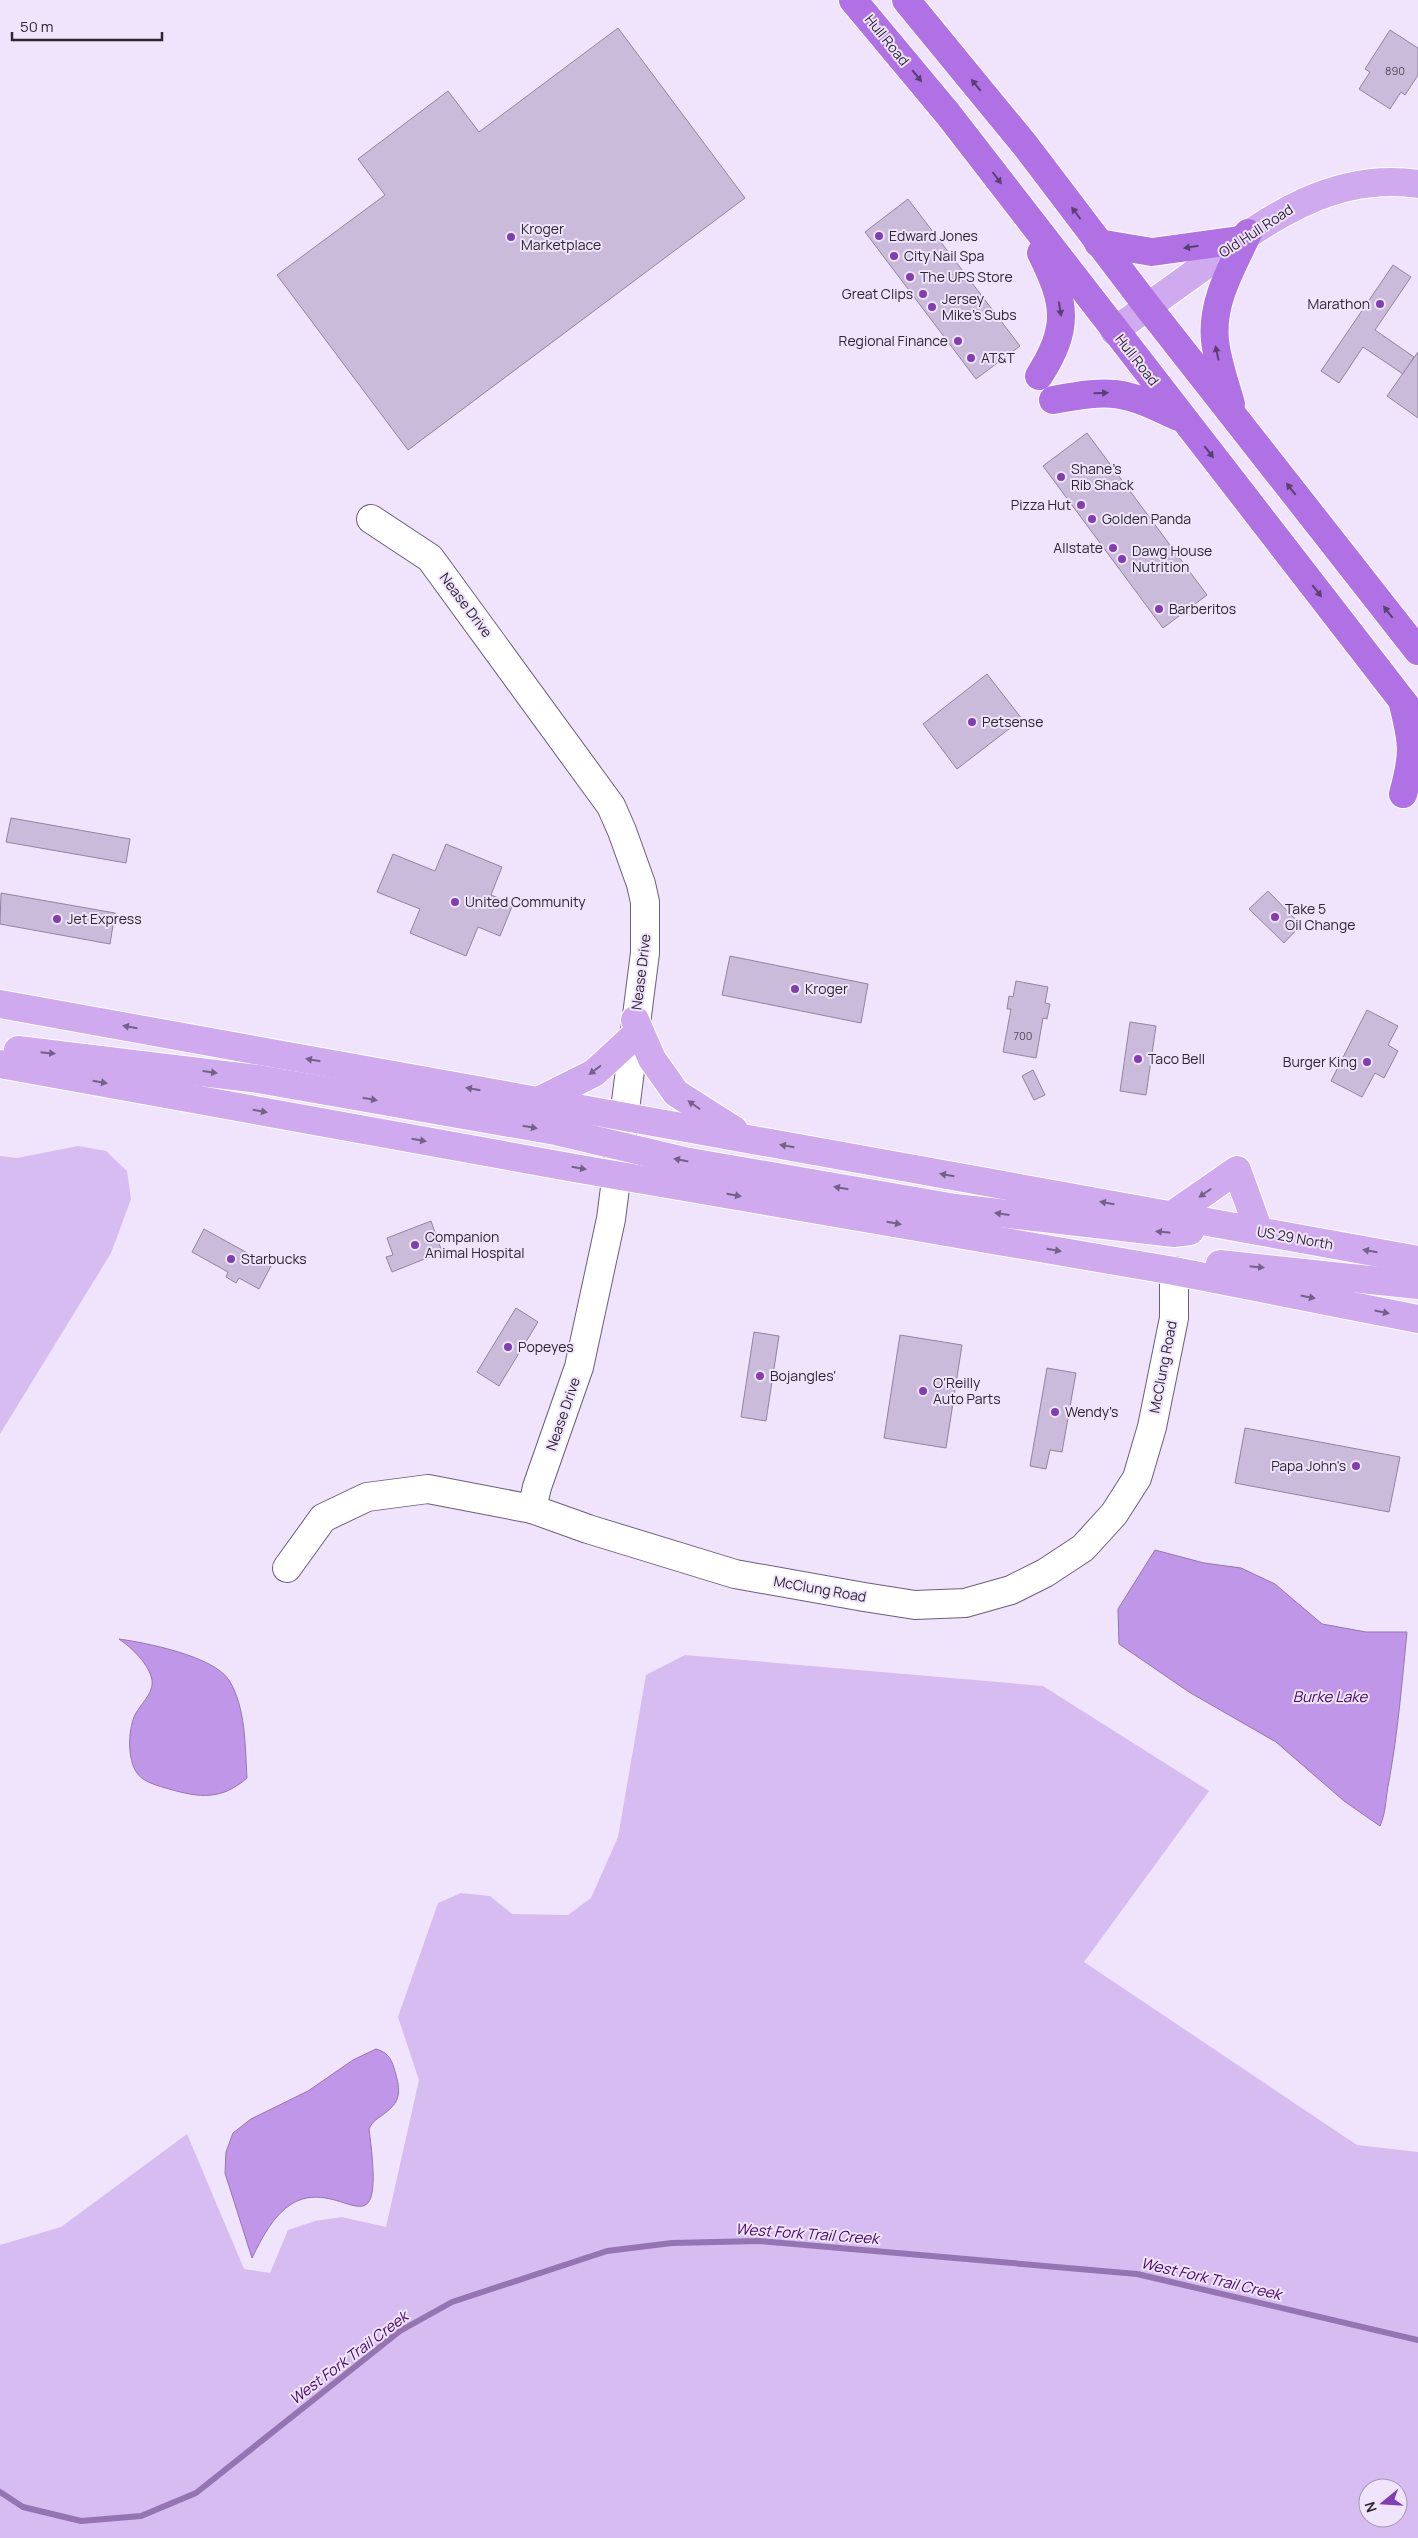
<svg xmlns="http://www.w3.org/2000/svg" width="1418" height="2538" font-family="Manrope,sans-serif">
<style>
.green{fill:#d7bcf2;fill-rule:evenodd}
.water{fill:#c097e8;stroke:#9475b1}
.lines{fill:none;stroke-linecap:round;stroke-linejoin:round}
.stream{stroke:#9475b1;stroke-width:6}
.building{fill:#c9bbd9;stroke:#9284a0}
.minor-casing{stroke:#6b5e79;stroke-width:30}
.major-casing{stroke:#fff;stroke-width:30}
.highway-casing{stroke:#fff;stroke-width:30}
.minor{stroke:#fff;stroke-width:28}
.major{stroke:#cfaaef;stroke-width:28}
.highway{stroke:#af71e4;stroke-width:28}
.oneway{fill:#5a4070}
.oneway2{fill:#756187}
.poi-dot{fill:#803eb2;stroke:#f0e4fd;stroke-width:2}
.labels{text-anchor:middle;stroke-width:4;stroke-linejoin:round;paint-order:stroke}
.number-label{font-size:11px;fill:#534b5c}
.street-label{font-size:14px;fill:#2c2632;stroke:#f0e4fd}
.poi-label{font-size:14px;fill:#2c2632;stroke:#f0e4fd;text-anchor:start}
.water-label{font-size:15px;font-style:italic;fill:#440468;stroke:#f0e4fd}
</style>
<rect width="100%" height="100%" fill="#f0e4fd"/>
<g class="green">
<polygon points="78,1146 106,1151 127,1171 131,1199 111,1253 0,1434 0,1156 17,1158"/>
<path d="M685,1655L1043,1686L1209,1791L1084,1962L1357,2145L1418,2152V2538H0V2245L61,2227L187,2134L244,2269L270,2273L288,2230L315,2221L342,2217L386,2227L419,2080L398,2017L438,1903L461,1893L490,1896L512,1914L568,1915L591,1898L618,1837L646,1675ZM1368,2488H1398V2518H1368Z"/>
</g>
<g class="water">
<path d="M1155,1550L1204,1563L1241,1568L1275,1584L1322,1624L1366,1632H1407C1402,1682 1398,1732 1389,1781C1385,1799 1387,1809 1380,1826L1344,1801L1276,1742L1189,1692L1119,1644L1118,1609Z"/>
<path d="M119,1639C147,1643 213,1656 229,1680C246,1708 245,1746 247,1778C222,1800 200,1798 169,1789C145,1782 133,1779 130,1751C129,1740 130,1728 134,1717C139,1705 154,1694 152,1680C149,1664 132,1648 119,1639Z"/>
<path d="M376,2049C387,2052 391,2058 394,2068C400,2088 403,2100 385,2113C378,2119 373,2120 369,2129C387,2264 344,2175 293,2203C273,2215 262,2238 252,2258L225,2173L226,2152L233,2133L251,2119L308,2091L353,2060Z"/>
</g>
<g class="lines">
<polyline class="stream" points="0,2492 23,2507 81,2521 141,2516 196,2493 400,2331 452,2302 607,2251 672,2243 759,2241 1137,2274 1418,2340"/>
</g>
<g class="building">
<polygon points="618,28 745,198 408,450 277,275 385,195 358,159 448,91 479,132"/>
<polygon points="1390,30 1418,48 1418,75 1405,95 1401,92 1390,109 1359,89 1370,72 1365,69"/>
<polygon points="908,199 1020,346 976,379 865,232"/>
<polygon points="1393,265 1411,277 1375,330 1414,357 1403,374 1363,347 1339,383 1321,371"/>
<polygon points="1418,352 1418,418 1387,396"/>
<polygon points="1087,433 1207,595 1163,628 1043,466"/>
<polygon points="987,674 1022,719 957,769 923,724"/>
<polygon points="11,818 130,839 126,863 6,842"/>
<polygon points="446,844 502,867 491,895 513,904 500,936 478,927 466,956 410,933 420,909 377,892 393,854 435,871"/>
<polygon points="1268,891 1301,925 1284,943 1249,909"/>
<polygon points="1,893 115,913 110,944 0,924"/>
<polygon points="730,956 868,984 861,1023 722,995"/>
<polygon points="1016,981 1048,987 1045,1003 1050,1004 1047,1019 1043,1018 1036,1058 1003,1052 1011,1009 1007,1009 1009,996 1013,997"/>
<polygon points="1367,1010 1398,1026 1388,1045 1398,1051 1384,1078 1375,1073 1362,1097 1331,1081"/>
<polygon points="1130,1022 1156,1026 1146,1095 1120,1091"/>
<polygon points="1033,1070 1045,1095 1034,1100 1022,1076"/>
<polygon points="431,1221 442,1252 392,1272 386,1257 393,1255 387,1238"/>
<polygon points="204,1229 271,1266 259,1289 239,1278 236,1283 226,1277 228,1272 192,1252"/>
<polygon points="516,1308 538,1322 499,1386 477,1372"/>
<polygon points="754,1332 779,1336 766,1421 741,1417"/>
<polygon points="900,1335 962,1345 946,1448 884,1438"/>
<polygon points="1047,1368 1076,1373 1062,1452 1050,1450 1046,1469 1030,1466"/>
<polygon points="1245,1428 1400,1457 1389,1512 1235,1483"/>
</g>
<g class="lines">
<defs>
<g id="minor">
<polyline points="371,519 430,558 611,806 622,831 641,884 645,902 645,953 611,1219 579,1367 537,1487 532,1509"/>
<polyline points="287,1568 323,1518 367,1497 428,1489 532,1509 588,1529 735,1574 864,1597 915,1605 965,1603 1011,1590 1045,1573 1083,1548 1114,1514 1137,1478 1152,1427 1174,1318 1174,1271"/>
</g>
<g id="major">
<path d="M1114,331C1145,309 1176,286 1207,264C1270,217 1335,172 1418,184"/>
<polyline points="0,1004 1418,1260"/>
<polyline points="635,1020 652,1059 676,1093 734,1130"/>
<polyline points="18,1050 258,1079 556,1131 684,1161 955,1208 1174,1233 1190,1231"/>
<polyline points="0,1064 580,1169 1174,1271 1418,1319"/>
<polyline points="538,1101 594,1073 632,1038"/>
<polyline points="1172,1215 1237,1170 1259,1231"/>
<polyline points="1220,1264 1418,1285"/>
</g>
<g id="highway">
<polyline points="853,0 948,114 1418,721"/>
<polyline points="906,0 1025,145 1148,307 1418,651"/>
<polyline points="1098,243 1152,252 1239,240"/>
<path d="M1039,376C1070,328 1066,303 1041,253"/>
<path d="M1053,400C1113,389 1122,390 1178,417"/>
<path d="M1231,404C1225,383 1217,361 1215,340C1211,301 1233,266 1248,233"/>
<path d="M1403,794C1414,754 1413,744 1403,704"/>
</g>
</defs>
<use href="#minor" class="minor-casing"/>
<use href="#major" class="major-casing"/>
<use href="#highway" class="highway-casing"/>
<use href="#minor" class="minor"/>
<use href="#major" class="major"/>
<use href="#highway" class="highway"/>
</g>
<defs><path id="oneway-solid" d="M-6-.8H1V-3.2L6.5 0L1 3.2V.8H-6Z" transform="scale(1.25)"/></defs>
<g class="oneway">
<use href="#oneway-solid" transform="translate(917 76) rotate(51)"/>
<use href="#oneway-solid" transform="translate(976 85) rotate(-129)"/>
<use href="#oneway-solid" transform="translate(997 178) rotate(53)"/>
<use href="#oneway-solid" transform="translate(1076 213) rotate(-127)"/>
<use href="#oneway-solid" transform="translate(1191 247) rotate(171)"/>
<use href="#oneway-solid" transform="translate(1060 309) rotate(81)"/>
<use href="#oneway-solid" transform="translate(1217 353) rotate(-102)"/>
<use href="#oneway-solid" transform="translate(1101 393) rotate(-1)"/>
<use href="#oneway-solid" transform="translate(1209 452) rotate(52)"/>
<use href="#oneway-solid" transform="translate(1291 489) rotate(-128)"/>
<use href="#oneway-solid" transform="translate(1317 591) rotate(52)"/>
<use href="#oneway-solid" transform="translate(1388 612) rotate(-128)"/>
</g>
<g class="oneway2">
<use href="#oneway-solid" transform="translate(130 1027) rotate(-170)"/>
<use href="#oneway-solid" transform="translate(48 1053) rotate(6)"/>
<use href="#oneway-solid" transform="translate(313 1060) rotate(-170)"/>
<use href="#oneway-solid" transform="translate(595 1070) rotate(143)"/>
<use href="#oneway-solid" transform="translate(210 1072) rotate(8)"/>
<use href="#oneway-solid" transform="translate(100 1082) rotate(10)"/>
<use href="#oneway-solid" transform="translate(473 1089) rotate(-170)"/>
<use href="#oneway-solid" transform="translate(370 1099) rotate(10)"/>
<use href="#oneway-solid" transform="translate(694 1105) rotate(-145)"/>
<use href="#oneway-solid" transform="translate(260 1111) rotate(10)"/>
<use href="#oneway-solid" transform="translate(530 1127) rotate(10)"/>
<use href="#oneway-solid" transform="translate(419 1140) rotate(10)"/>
<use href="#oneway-solid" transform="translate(787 1146) rotate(-170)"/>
<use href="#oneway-solid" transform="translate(681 1160) rotate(-169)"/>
<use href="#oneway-solid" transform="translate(579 1168) rotate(10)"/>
<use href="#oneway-solid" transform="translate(947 1175) rotate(-170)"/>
<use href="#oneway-solid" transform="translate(841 1188) rotate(-170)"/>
<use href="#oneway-solid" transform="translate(1205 1193) rotate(145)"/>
<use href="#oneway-solid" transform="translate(734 1195) rotate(10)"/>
<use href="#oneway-solid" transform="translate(1107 1203) rotate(-170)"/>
<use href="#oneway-solid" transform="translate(1002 1214) rotate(-172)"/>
<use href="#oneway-solid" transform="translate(894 1223) rotate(10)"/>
<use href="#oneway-solid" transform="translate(1163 1232) rotate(-174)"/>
<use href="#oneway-solid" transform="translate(1054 1250) rotate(10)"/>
<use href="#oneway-solid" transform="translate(1370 1251) rotate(-170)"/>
<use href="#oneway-solid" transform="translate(1257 1267) rotate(6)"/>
<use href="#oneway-solid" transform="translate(1308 1297) rotate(11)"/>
<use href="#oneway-solid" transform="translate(1382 1312) rotate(11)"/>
</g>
<g class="poi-dot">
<circle cx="879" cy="236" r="5"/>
<circle cx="511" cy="237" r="5"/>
<circle cx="894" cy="256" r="5"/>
<circle cx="910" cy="277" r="5"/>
<circle cx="923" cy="294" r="5"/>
<circle cx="1380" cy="304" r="5"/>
<circle cx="932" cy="307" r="5"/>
<circle cx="958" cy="341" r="5"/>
<circle cx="971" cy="358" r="5"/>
<circle cx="1061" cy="477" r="5"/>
<circle cx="1081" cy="505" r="5"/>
<circle cx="1092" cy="519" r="5"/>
<circle cx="1113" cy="548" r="5"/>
<circle cx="1122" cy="559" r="5"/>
<circle cx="1159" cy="609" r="5"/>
<circle cx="972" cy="722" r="5"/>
<circle cx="455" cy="902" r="5"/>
<circle cx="1275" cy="917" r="5"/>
<circle cx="57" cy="919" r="5"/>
<circle cx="795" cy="989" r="5"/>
<circle cx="1138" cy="1059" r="5"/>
<circle cx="1367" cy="1062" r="5"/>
<circle cx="415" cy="1245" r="5"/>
<circle cx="231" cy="1259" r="5"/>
<circle cx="508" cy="1347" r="5"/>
<circle cx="760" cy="1376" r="5"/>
<circle cx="923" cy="1391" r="5"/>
<circle cx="1055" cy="1412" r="5"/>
<circle cx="1356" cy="1466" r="5"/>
</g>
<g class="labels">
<g class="number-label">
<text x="1395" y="75">890</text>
<text x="1023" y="1040">700</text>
</g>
<g class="street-label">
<text transform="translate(887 40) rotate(51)" y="5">Hull Road</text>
<text transform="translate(1256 231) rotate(-33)" y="5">Old Hull Road</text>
<text transform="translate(1137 360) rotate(52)" y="5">Hull Road</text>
<text transform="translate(466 605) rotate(53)" y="5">Nease Drive</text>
<text transform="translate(641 972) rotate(-83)" y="5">Nease Drive</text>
<text transform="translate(1295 1238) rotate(10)" y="5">US 29 North</text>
<text transform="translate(1163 1367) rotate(-79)" y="5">McClung Road</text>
<text transform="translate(563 1414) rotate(-71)" y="5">Nease Drive</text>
<text transform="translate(820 1589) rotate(10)" y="5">McClung Road</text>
</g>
<g class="poi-label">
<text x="521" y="234">Kroger<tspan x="521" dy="16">Marketplace</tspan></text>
<text x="889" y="241">Edward Jones</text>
<text x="904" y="261">City Nail Spa</text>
<text x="920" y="282">The UPS Store</text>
<text x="913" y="299" text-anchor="end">Great Clips</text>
<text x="942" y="304">Jersey<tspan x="942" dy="16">Mike's Subs</tspan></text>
<text x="1370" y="309" text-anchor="end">Marathon</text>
<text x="948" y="346" text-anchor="end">Regional Finance</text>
<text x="981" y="363">AT&amp;T</text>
<text x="1071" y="474">Shane’s<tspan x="1071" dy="16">Rib Shack</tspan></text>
<text x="1071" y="510" text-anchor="end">Pizza Hut</text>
<text x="1102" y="524">Golden Panda</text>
<text x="1103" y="553" text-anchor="end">Allstate</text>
<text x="1132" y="556">Dawg House<tspan x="1132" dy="16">Nutrition</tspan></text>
<text x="1169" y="614">Barberitos</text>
<text x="982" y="727">Petsense</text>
<text x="465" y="907">United Community</text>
<text x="1285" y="914">Take 5<tspan x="1285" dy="16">Oil Change</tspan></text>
<text x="67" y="924">Jet Express</text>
<text x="805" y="994">Kroger</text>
<text x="1148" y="1064">Taco Bell</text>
<text x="1357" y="1067" text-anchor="end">Burger King</text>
<text x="425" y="1242">Companion<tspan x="425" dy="16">Animal Hospital</tspan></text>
<text x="241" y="1264">Starbucks</text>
<text x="518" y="1352">Popeyes</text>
<text x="770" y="1381">Bojangles'</text>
<text x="933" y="1388">O'Reilly<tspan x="933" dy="16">Auto Parts</tspan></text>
<text x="1065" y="1417">Wendy's</text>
<text x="1346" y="1471" text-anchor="end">Papa John's</text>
</g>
<g class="water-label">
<text x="1330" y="1702">Burke Lake</text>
<text transform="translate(807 2234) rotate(4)" y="5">West Fork Trail Creek</text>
<text transform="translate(1211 2279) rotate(13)" y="5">West Fork Trail Creek</text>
<text transform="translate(349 2358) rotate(-37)" y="5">West Fork Trail Creek</text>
</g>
</g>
<g transform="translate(1383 2503) rotate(252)"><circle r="24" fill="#f0e4fd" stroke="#a298ac"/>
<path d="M0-4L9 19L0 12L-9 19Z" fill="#803eb2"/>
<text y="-8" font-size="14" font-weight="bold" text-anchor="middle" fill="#2c2632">N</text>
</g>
<path d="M12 32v8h150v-8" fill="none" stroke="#2c2632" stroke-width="2.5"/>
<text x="20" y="32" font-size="15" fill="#2c2632" stroke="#f0e4fd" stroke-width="4" paint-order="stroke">50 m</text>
</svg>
